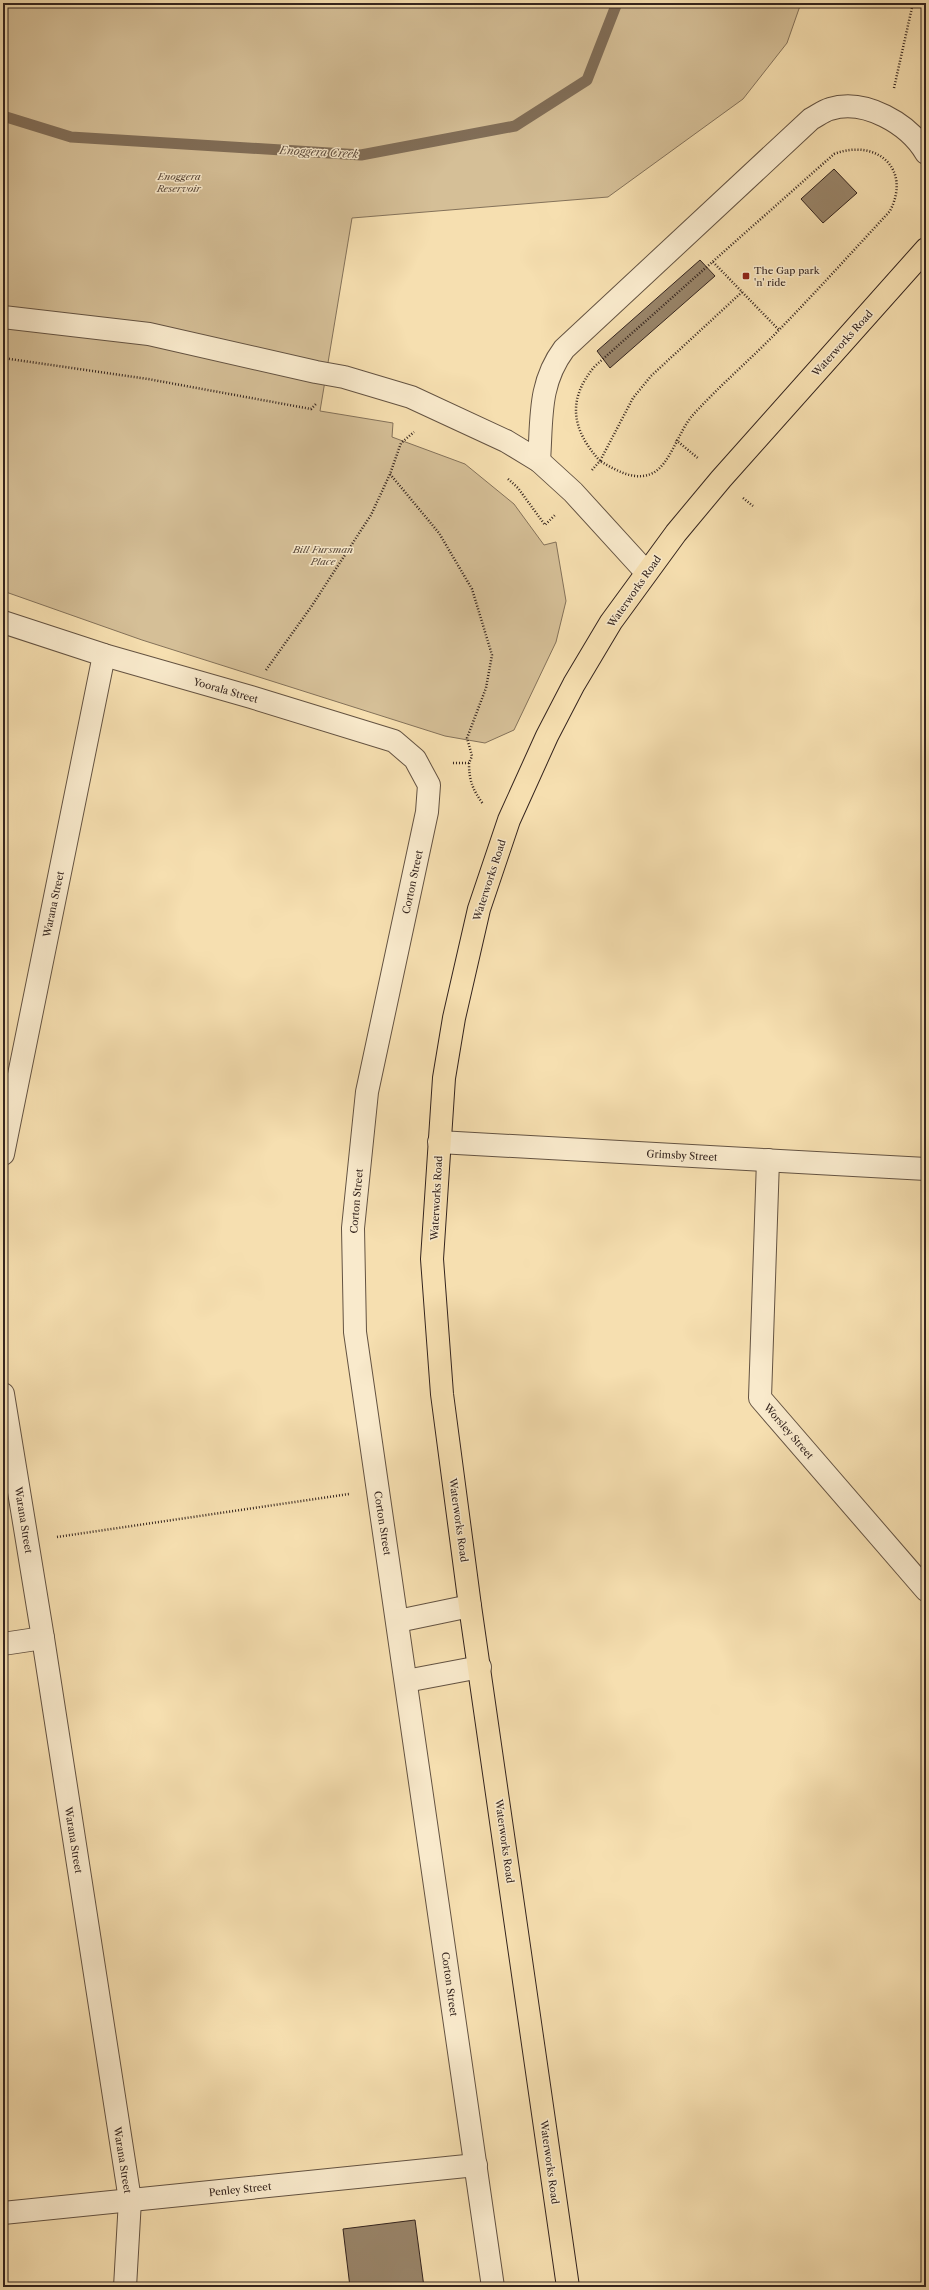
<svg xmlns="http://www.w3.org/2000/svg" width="929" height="2290" font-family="'Libre Caslon Text',serif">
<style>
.green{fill:#d5bf97;stroke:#84725a}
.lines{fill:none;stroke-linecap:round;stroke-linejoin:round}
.stream{stroke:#816e58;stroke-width:11}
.building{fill:#99856a;stroke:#34241e}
.minor-casing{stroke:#645342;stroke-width:24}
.major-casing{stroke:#34241e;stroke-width:24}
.path{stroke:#34241e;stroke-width:2.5;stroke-dasharray:1 2;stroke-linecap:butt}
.minor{stroke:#f9eacc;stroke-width:22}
.major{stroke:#f6dfb0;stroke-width:22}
.poi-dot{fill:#8f2418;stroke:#f9eacc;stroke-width:1.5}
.labels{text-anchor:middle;stroke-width:3;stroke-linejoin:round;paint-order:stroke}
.park-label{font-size:10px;font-style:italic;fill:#5c4b3c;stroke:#f9eacc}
.poi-label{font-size:10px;fill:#34241e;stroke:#f9eacc;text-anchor:start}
.street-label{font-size:10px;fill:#34241e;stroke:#f9eacc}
.water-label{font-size:11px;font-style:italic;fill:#614f40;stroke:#f9eacc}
</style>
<rect width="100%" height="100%" fill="#f6dfb0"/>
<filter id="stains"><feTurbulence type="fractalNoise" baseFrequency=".005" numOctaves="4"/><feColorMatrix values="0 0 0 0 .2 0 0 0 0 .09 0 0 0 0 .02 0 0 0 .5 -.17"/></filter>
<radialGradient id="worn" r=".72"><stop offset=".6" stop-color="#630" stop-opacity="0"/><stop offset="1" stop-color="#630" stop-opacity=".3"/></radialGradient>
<polygon class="green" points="3,3 801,3 787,43 743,99 608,197 352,218 320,411 393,423 392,437 465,464 514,504 544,545 556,542 566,601 556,642 514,730 485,743 445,736 142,640 3,591"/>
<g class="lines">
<polyline class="stream" points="3,116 71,137 361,155 515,126 587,80 617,3"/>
</g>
<g class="building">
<polygon points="834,169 857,193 823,223 801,199"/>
<polygon points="700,260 715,276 610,368 597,351"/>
<polygon points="415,2220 424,2287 350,2287 343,2229"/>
</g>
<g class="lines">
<defs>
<g id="minor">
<polyline points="3,317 149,334 316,372 344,377 411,397 506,441 539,461 573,492 646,572"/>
<path d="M539,461C542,419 538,384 564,349L811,119C817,116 823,111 830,109C865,98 909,124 926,153"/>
<polyline points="3,622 104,655 251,697 394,741 415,759 429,785 427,812 367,1092 353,1228 355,1332 493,2287"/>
<polyline points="439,1142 926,1169"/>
<polyline points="3,1154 104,655"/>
<polyline points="768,1160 760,1398 926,1590"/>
<polyline points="3,1394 43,1638 130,2200 125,2287"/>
<polyline points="398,1621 470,1606"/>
<polyline points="3,1644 43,1638"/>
<polyline points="406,1681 480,1667"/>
<polyline points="3,2213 476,2165"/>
</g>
<polyline id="major" points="568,2287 470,1606 442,1394 432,1259 444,1078 454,1018 479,909 509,820 547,736 574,684 611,622 676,533 721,479 926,249"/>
</defs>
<use href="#minor" class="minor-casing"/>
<use href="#major" class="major-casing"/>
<g class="path">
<polyline points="894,88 913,3"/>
<polyline points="713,262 779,330"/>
<polyline points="3,358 148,379 311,409 317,403"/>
<polyline points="676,440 699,459"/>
<path d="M592,470L600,461C571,429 567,399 595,366L834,154C876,138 912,168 890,211C853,251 816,292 778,331C750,360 719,386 692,416C679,431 670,464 653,473C634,482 616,470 600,461L633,398L651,376L742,292"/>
<polyline points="390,474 439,533 472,589 492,655 486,688 467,738 472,756 469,763 451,763"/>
<polyline points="508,479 518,488 545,525 555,515"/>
<polyline points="743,498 753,506"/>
<polyline points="266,670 311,607 371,515 390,474 401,443 414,432"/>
<path d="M469,763C469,781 473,790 483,804"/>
<polyline points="57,1537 349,1494"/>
</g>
<use href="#minor" class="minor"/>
<use href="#major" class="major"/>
</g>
<rect class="poi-dot" x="742" y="272" width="8" height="8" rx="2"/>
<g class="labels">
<g class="park-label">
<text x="179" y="180">Enoggera<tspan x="179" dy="12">Reservoir</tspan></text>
<text x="323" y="553">Bill Fursman<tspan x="323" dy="12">Place</tspan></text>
</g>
<g class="poi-label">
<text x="754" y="274">The Gap park<tspan x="754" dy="12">'n' ride</tspan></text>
</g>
<g class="street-label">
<text transform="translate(842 343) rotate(-48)" y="4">Waterworks Road</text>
<text transform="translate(634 591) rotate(-55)" y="4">Waterworks Road</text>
<text transform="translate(226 690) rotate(16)" y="4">Yoorala Street</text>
<text transform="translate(489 880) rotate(-72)" y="4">Waterworks Road</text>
<text transform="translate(412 882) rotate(-78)" y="4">Corton Street</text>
<text transform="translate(53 904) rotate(-78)" y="4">Warana Street</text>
<text transform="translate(682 1155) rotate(3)" y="4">Grimsby Street</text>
<text transform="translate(436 1198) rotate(-87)" y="4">Waterworks Road</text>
<text transform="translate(356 1201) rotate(-85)" y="4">Corton Street</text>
<text transform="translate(789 1431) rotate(49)" y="4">Worsley Street</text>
<text transform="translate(24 1520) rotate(81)" y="4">Warana Street</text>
<text transform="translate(459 1520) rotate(82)" y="4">Waterworks Road</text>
<text transform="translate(383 1523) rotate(81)" y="4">Corton Street</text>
<text transform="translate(74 1840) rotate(81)" y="4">Warana Street</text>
<text transform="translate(505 1841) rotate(82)" y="4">Waterworks Road</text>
<text transform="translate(450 1984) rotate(82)" y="4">Corton Street</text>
<text transform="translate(123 2160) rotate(81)" y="4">Warana Street</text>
<text transform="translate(550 2162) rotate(82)" y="4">Waterworks Road</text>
<text transform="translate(240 2189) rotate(-6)" y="4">Penley Street</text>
</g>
<g class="water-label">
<text transform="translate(319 152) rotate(3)" y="4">Enoggera Creek</text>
</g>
</g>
<rect width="929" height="2290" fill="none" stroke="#f6dfb0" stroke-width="16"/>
<rect x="4" y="4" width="921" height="2282" fill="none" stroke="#34241e" stroke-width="2"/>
<rect x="8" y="8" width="913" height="2274" fill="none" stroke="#34241e"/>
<rect width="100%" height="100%" filter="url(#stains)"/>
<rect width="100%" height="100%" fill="url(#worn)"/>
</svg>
